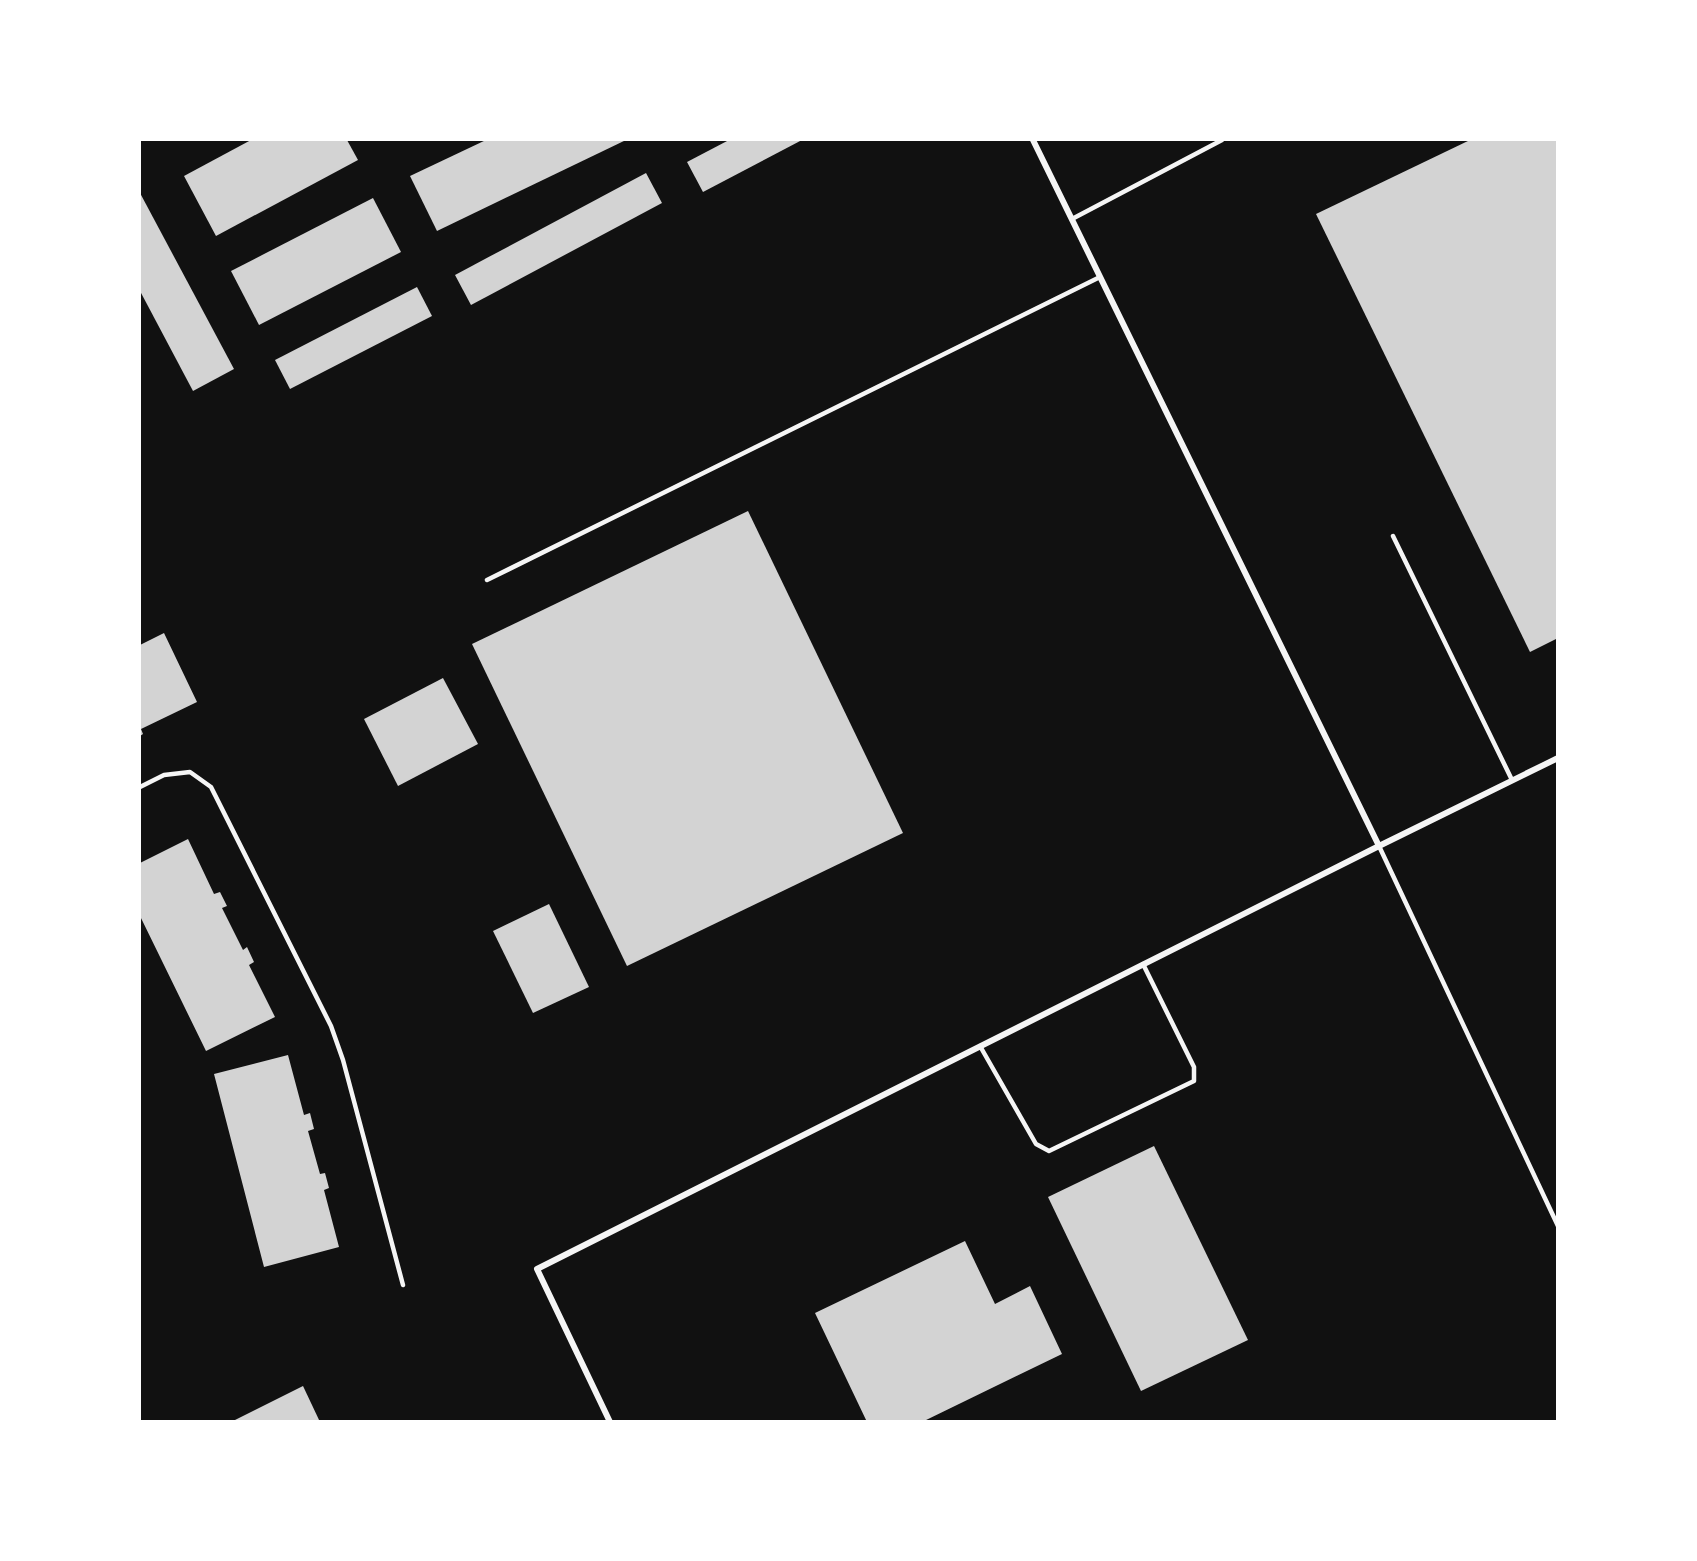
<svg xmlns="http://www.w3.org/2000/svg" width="1697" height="1561" font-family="'Titillium Web',sans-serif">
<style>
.building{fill:#d3d3d3}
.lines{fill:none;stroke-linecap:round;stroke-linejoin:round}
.service{stroke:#f5f5f5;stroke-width:4.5}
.minor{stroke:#f5f5f5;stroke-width:6}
</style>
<rect width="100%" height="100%" fill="#111"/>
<g class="building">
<polygon points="251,140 347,140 358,160 216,236 184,176"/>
<polygon points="486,140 626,140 437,231 410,176"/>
<polygon points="729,140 802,140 703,192 687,162"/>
<polygon points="1470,140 1558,140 1558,638 1530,652 1316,214"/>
<polygon points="646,173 662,203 471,305 455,275"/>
<polygon points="140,193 234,369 193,391 140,291"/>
<polygon points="373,198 401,252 259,325 231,271"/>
<polygon points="417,287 432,316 290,389 275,360"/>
<polygon points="748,511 903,833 627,966 472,644"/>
<polygon points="164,633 197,702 141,729 143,734 140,736 140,645"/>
<polygon points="443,678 478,744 398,786 364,719"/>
<polygon points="188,839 214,894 220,892 227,906 222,908 243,950 247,947 254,962 249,965 275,1017 206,1051 140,916 140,863"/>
<polygon points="549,904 589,987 533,1013 493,931"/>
<polygon points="288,1055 304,1115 310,1113 314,1129 308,1131 320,1174 325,1173 329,1188 324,1190 339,1247 264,1267 214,1074"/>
<polygon points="1154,1146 1248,1340 1141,1391 1048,1197"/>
<polygon points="965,1241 995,1304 1030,1286 1062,1354 922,1422 867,1422 815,1313"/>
<polygon points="303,1386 320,1422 231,1422"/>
</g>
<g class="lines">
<g class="service">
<polyline points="1072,219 1222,140"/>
<polyline points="1393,536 1512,780"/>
<polyline points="487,580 1100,277"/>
<polyline points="140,787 164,775 190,772 211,787 331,1026 343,1060 403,1285"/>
<polyline points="1379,846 1558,1226"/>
<polyline points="980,1046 1036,1144 1049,1151 1194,1081 1194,1067 1143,964"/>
</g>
<g class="minor">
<polyline points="1033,140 1379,846"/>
<polyline points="610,1422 537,1269 1379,846 1558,758"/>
</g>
</g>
<rect width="1697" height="1561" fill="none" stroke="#ffffff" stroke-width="282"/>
</svg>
